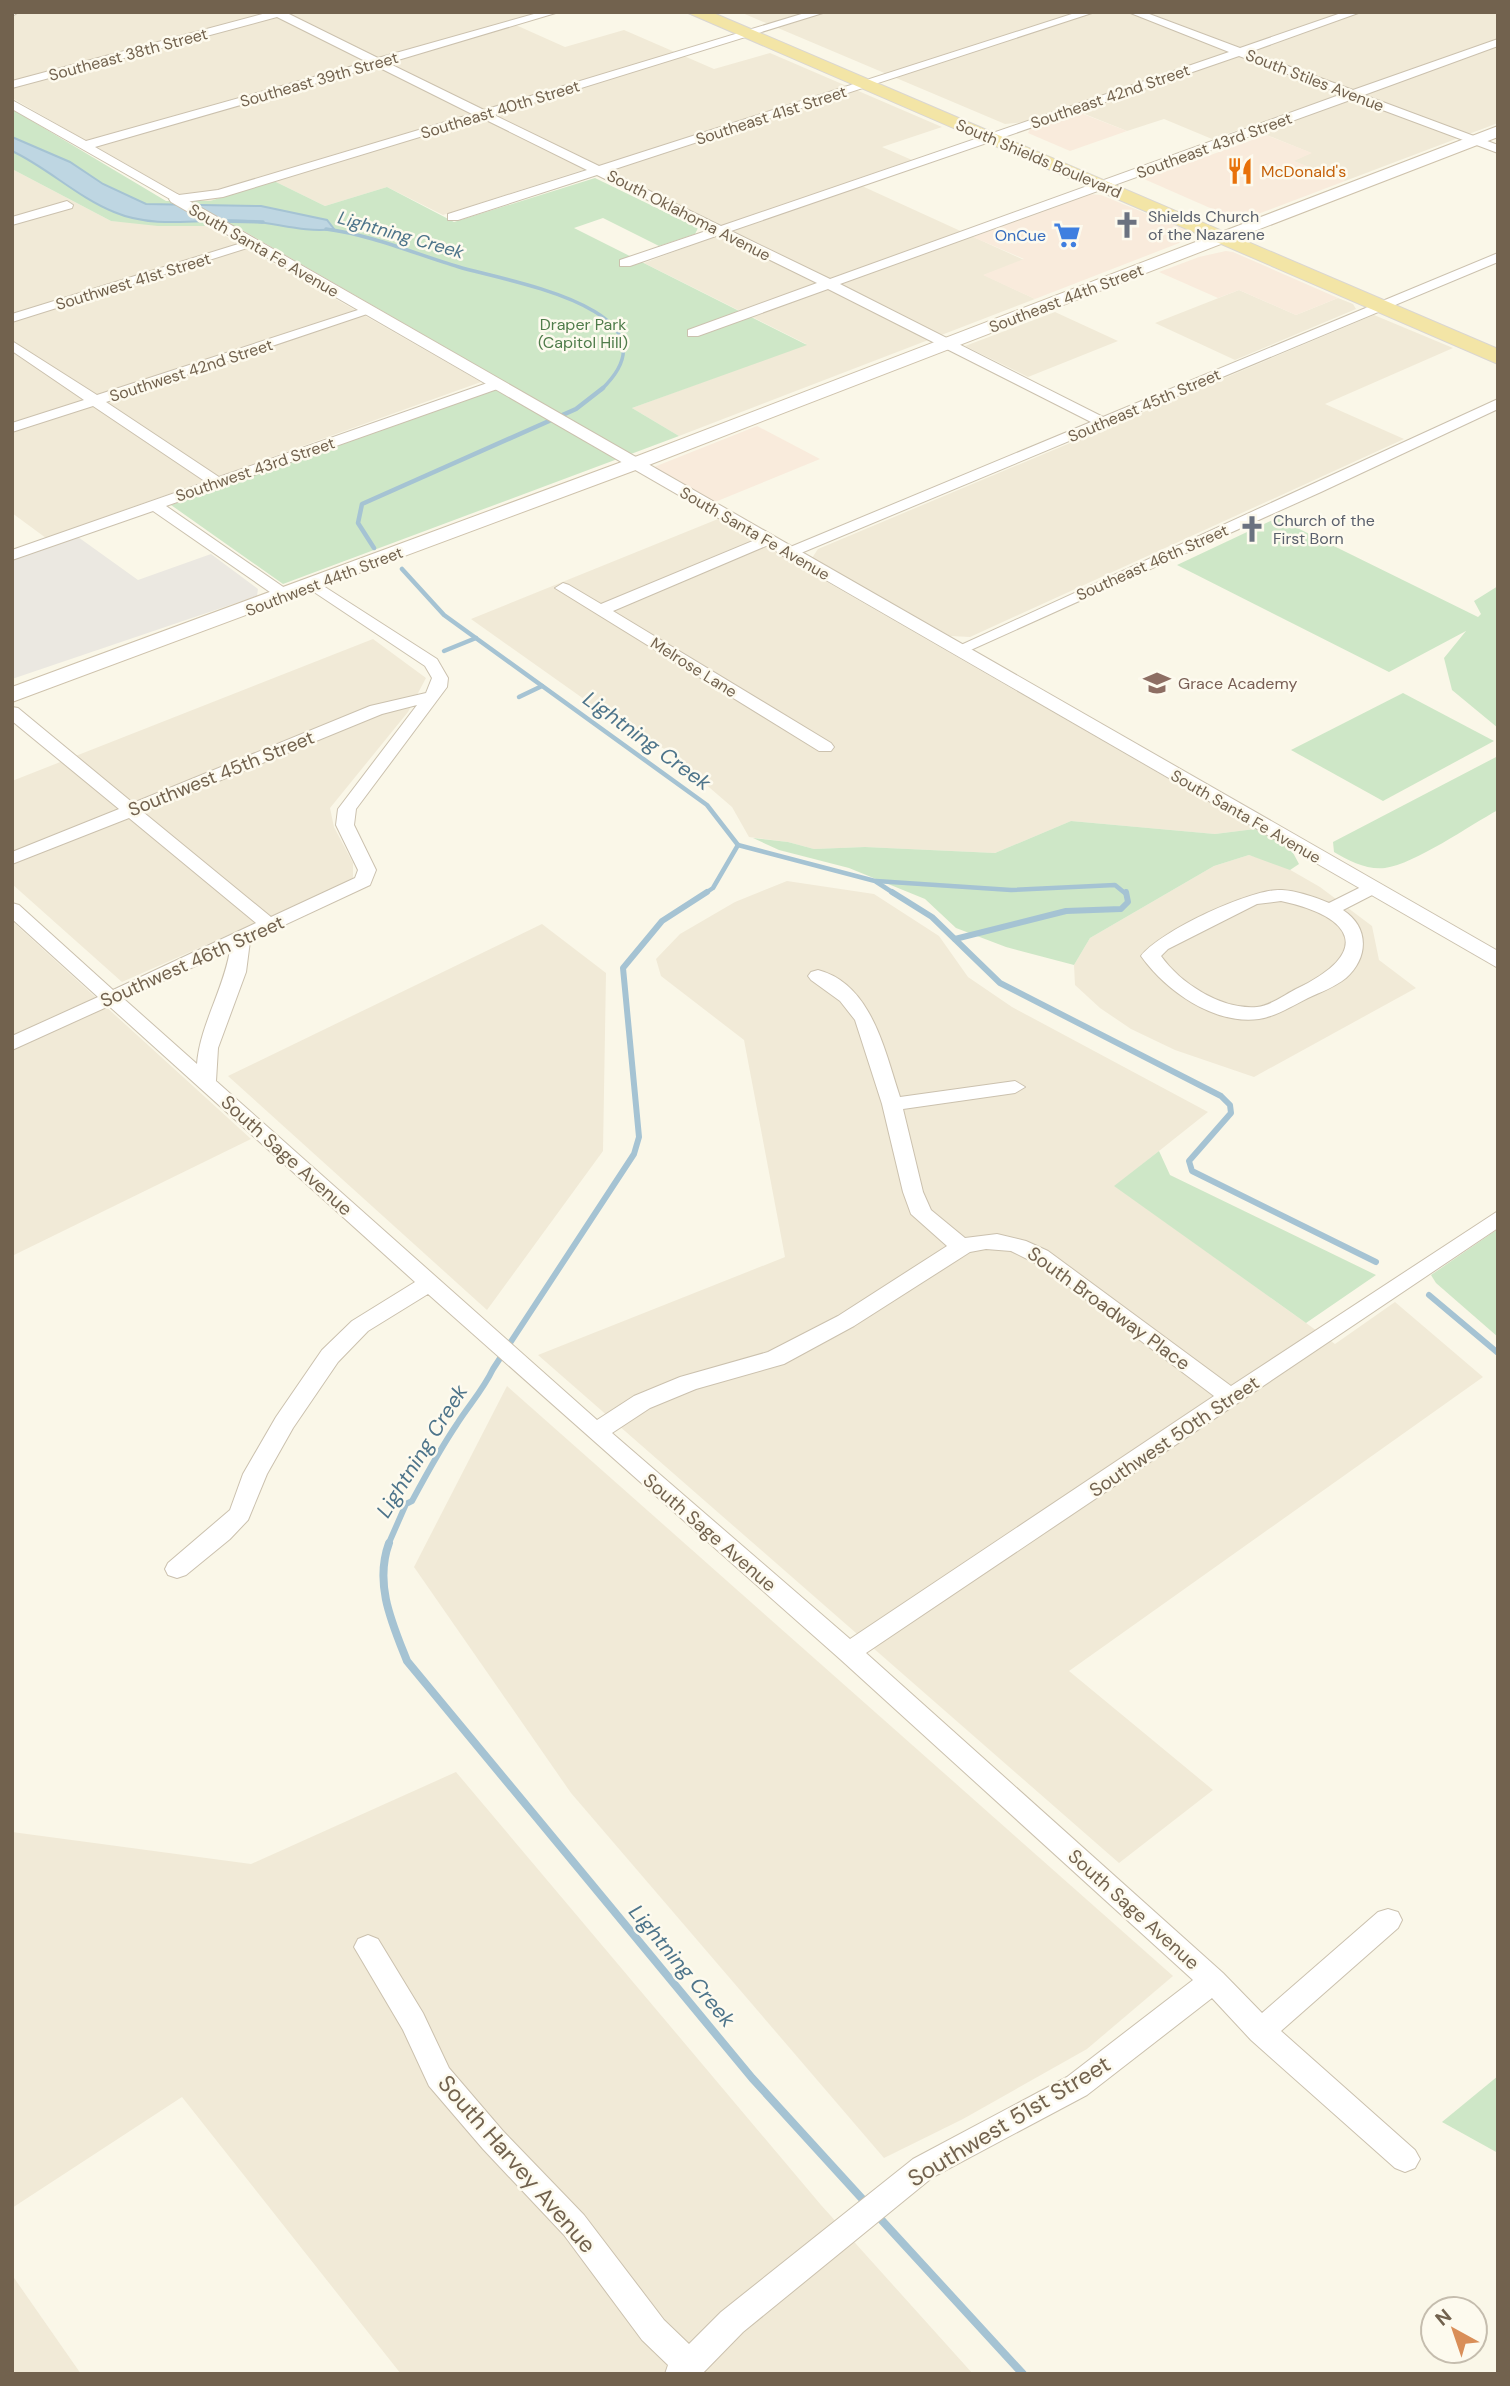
<svg xmlns="http://www.w3.org/2000/svg" width="1510" height="2386" font-family="'DM Sans',sans-serif">
<style>
.residential{fill:#f1ead7}
.commercial{fill:#f9ebdc}
.industrial{fill:#ebe8e1}
.green{fill:#cee7c7}
.water{fill:#bed6e2;stroke:#a5c3d3;stroke-width:2}
.lines{fill:none;stroke-linecap:round;stroke-linejoin:round}
.stream-far3{stroke:#a5c3d3;stroke-width:3.5}
.stream-far2{stroke:#a5c3d3;stroke-width:4.5}
.stream-far1{stroke:#a5c3d3;stroke-width:6}
.stream{stroke:#a5c3d3;stroke-width:8}
.minor-casing{stroke:#cbc1ae;stroke-width:2}
.tertiary-casing{stroke:#cbc1ae;stroke-width:2}
.secondary-casing{stroke:#cec2ac;stroke-width:2}
.primary-casing{stroke:#dad6d1;stroke-width:2}
.minor{fill:#fff;fill-rule:evenodd}
.tertiary{fill:#fff;fill-rule:evenodd}
.secondary{fill:#fff;fill-rule:evenodd}
.primary{fill:#f3e5a6;fill-rule:evenodd}
.labels{text-anchor:middle;stroke-width:5;stroke-linejoin:round;paint-order:stroke}
.far-street-label{font-size:16px;fill:#72624e;stroke:#fdfaee}
.far-food-label{font-size:16px;fill:#c56008;stroke:#fdfaee;text-anchor:start}
.far-worship-label{font-size:16px;fill:#5b616d;stroke:#fdfaee;text-anchor:start}
.far-shop-label{font-size:16px;fill:#366cbe;stroke:#fdfaee;text-anchor:end}
.far-park-label{font-size:16px;fill:#4f7c4a;stroke:#fdfaee}
.far-education-label{font-size:16px;fill:#785e54;stroke:#fdfaee;text-anchor:start}
.far-water-label{font-size:18px;font-style:italic;fill:#4d748a;stroke:#fdfaee}
.street-label{font-size:19px;fill:#72624e;stroke:#fdfaee}
.water-label{font-size:21px;font-style:italic;fill:#4d748a;stroke:#fdfaee}
.near-street-label{font-size:23px;fill:#72624e;stroke:#fdfaee}
</style>
<rect width="100%" height="100%" fill="#faf7e8"/>
<g class="residential">
<polygon points="12,12 540,12 509,22 565,47 624,30 714,69 770,53 942,127 882,147 912,160 851,181 1024,260 984,275 1035,299 679,436 632,408 806,344 644,263 732,230 598,165 443,215 387,187 325,206 274,181 210,201 194,203 12,98"/>
<polygon points="740,12 1498,12 1498,123 1345,181 1293,161 1311,153 1247,127 1212,139 1164,119 1127,131 1067,107 1026,122 1005,124"/>
<polygon points="12,169 111,221 208,226 481,382 46,538 12,513"/>
<polygon points="1239,290 1296,315 1338,298 1353,304 1356,309 1235,360 1155,323"/>
<polygon points="1055,312 1118,341 1028,377 965,346"/>
<polygon points="1374,315 1453,348 1325,404 1404,439 970,637 950,636 812,558 818,549"/>
<polygon points="718,519 1255,829 1215,834 1071,821 995,853 865,847 814,849 788,842 749,837 732,807 666,750 598,709 471,619"/>
<polygon points="373,639 426,678 408,712 330,808 334,827 353,863 353,880 122,982 12,884 12,781"/>
<polygon points="1249,855 1280,864 1320,887 1372,926 1379,960 1416,988 1254,1077 1175,1050 1131,1029 1100,1008 1075,985 1074,965 1090,938 1214,866"/>
<polygon points="787,881 874,894 939,936 968,977 1012,1007 1208,1112 1115,1186 1306,1323 1335,1344 1395,1302 1483,1377 1069,1671 1213,1790 1119,1863 538,1355 785,1257 744,1040 661,976 656,959 680,934 735,902"/>
<polygon points="12,921 251,1139 12,1256"/>
<polygon points="542,924 606,973 603,1151 487,1310 228,1076"/>
<polygon points="507,1386 1173,1976 1087,2049 963,2119 884,2158 571,1793 414,1567"/>
<polygon points="456,1772 821,2205 973,2374 401,2374 182,2097 12,2208 12,1832 251,1864"/>
<polygon points="12,2275 81,2374 12,2374"/>
</g>
<g class="commercial">
<polygon points="1078,112 1127,131 1070,151 1028,133 1030,129"/>
<polygon points="1266,135 1312,153 1294,161 1345,181 1250,217 1226,215 1144,179"/>
<polygon points="1089,194 1101,195 1189,231 1187,240 1035,299 983,275 1024,259 973,237"/>
<polygon points="1226,251 1233,252 1338,298 1296,315 1239,290 1218,298 1159,272 1199,257"/>
<polygon points="757,426 820,459 715,502 654,467"/>
</g>
<polygon class="industrial" points="78,537 138,580 211,554 258,589 257,596 12,679 12,560"/>
<g class="green">
<polygon points="12,109 166,201 210,201 274,181 325,206 387,187 454,222 595,178 698,228 695,234 659,246 603,218 574,228 807,345 632,408 679,436 283,584 171,505 509,384 235,226 158,226 111,221 12,169"/>
<polygon points="1277,518 1478,617 1481,614 1474,601 1498,586 1498,728 1452,690 1444,658 1466,631 1389,672 1177,565"/>
<polygon points="1403,693 1494,741 1383,801 1291,750"/>
<path d="M1498,756V810C1470,825 1415,864 1385,868C1367,870 1349,861 1334,852L1333,842Z"/>
<polygon points="1071,821 1215,834 1255,829 1291,849 1299,864 1290,870 1249,855 1214,866 1090,938 1074,965 1006,947 956,928 925,899 849,868 779,850 753,838 788,842 814,849 865,847 995,853"/>
<polygon points="1159,1151 1170,1175 1376,1275 1306,1323 1114,1186"/>
<polygon points="1498,1229 1498,1337 1436,1283 1431,1275"/>
<polygon points="1498,2076 1498,2153 1442,2122"/>
</g>
<path class="water" d="M12,137L70,162L103,184L146,204L261,206L327,220L334,229C304,233 277,223 248,221C204,218 156,230 114,212C77,197 48,168 12,151Z"/>
<g class="lines">
<g class="stream-far3">
<polyline points="222,221 263,222"/>
<path d="M326,229C372,235 415,254 459,267C505,281 686,309 601,390"/>
</g>
<g class="stream-far2">
<polyline points="374,548 358,523 362,504 576,409 603,388"/>
<polyline points="402,569 444,615 707,805 738,845"/>
<polyline points="444,651 476,638"/>
<polyline points="519,697 542,686"/>
<polyline points="738,845 875,881 895,894"/>
<polyline points="876,881 1011,890 1115,885 1126,894"/>
<polyline points="704,894 713,888 738,845"/>
</g>
<g class="stream-far1">
<polyline points="892,892 932,917 1000,983 1221,1096 1230,1105 1231,1113 1189,1161 1192,1171 1376,1262"/>
<polyline points="955,939 1066,911 1121,909 1128,902 1126,892"/>
<polyline points="1429,1295 1498,1353"/>
<path d="M388,1545L406,1504L412,1501C426,1475 440,1449 457,1424C469,1405 483,1390 493,1369L634,1154L639,1137L623,968L662,921L707,892"/>
</g>
<g class="stream">
<path d="M389,1543C374,1584 392,1623 407,1661L752,2078L866,2203"/>
<polyline points="876,2214 1023,2374"/>
</g>
<defs>
<g id="minor">
<polygon points="12,12 19,12 12,16"/>
<path d="M270,12H290L289,14L378,58L541,12H559L388,63L484,110L808,12H826L494,115L599,166L1078,12H1095L609,171L721,226L1229,52L1128,12H1144L1240,48L1344,12H1361L1250,52L1353,90L1498,39V46L1364,95L1498,145V153L1353,99L840,284L1103,417L1498,253V262L789,558L783,556V550L1091,422L828,289L698,336H688V330L817,283L719,235L630,266H620V260L709,230L597,175L458,220H448V214L587,170L482,118L223,197L177,203L12,109V100L86,141L367,62L277,17L12,88V81ZM1239,56L1342,94L830,279L731,231ZM376,66L472,114L218,190L179,195L95,147Z"/>
<polygon points="67,201 73,205 72,208 12,225 12,217"/>
<polygon points="248,241 260,244 12,322 12,314"/>
<polygon points="364,308 376,311 106,402 219,477 493,381 503,381 503,387 166,506 292,593 292,599 280,599 153,511 12,560 12,550 206,482 93,406 12,432 12,423 84,400 12,351 12,341 97,395"/>
<polygon points="1498,399 1498,409 1321,492 964,653 958,655 950,650"/>
<polygon points="767,535 775,540 773,543 613,611 831,743 834,747 831,751 819,751 555,588 563,583 569,585 601,604"/>
<path d="M314,580L437,659L448,678L447,687L356,809L354,825L376,870L370,885L250,941L246,972L218,1048L216,1081L597,1420L634,1396L680,1377L768,1352L838,1316L947,1246L911,1214L903,1192L882,1104L855,1020L840,1001L811,980L808,976L811,972L818,970C872,984 885,1052 900,1097L1015,1081L1025,1087L1015,1093L903,1109L923,1192L931,1210L965,1238L997,1234L1026,1241L1048,1251L1231,1386L1498,1211V1228L866,1653L1223,1973L1262,2013L1378,1912L1388,1909L1398,1912L1402,1920L1398,1928L1281,2031L1415,2150L1420,2159L1415,2168L1405,2172L1395,2168L1251,2040L1212,1998L1087,2095L933,2177L743,2332L702,2374H665L668,2365L642,2340L564,2235L483,2149L429,2086L403,2030L354,1947L358,1939L368,1935L378,1939L423,2013L449,2068L503,2131L584,2215L664,2320L689,2344L721,2312L913,2159L1067,2077L1193,1980L840,1659L428,1294L368,1331L338,1362L293,1428L267,1474L248,1520L230,1539L186,1575L177,1578L168,1575L165,1569L168,1563L230,1510L243,1474L276,1417L322,1350L352,1321L415,1282L109,1006L12,1050V1036L98,997L12,919V903L19,905L113,990L256,923L129,818L12,864V852L119,809L12,721V707L18,708L133,803L370,706L426,693L432,678L425,666L308,588V582ZM417,705L338,809L336,825L358,870L355,878L271,917L143,812L382,714ZM230,950C224,989 200,1025 197,1064L124,999ZM986,1249L1011,1251L1043,1267L1214,1396L850,1639L612,1433L650,1408L696,1389L784,1364L854,1326L970,1252Z"/>
<path d="M1371,882L1378,884L1380,888L1378,892L1343,910C1369,927 1369,957 1346,978C1335,987 1321,992 1308,998C1292,1006 1277,1016 1259,1019C1214,1025 1166,991 1141,956C1159,932 1251,888 1282,890C1297,891 1315,897 1329,903ZM1281,901C1356,917 1372,953 1296,989C1284,995 1270,1006 1257,1007C1222,1010 1181,984 1161,956L1168,949L1257,904Z"/>
</g>
<polygon id="tertiary" points="177,194 1498,951 1498,968 171,202 169,199"/>
<polygon id="secondary" points="1498,126 1498,137 641,468 12,702 12,687 627,460"/>
<polygon id="primary" points="686,12 711,12 1498,349 1498,364"/>
</defs>
<use href="#minor" class="minor-casing"/>
<use href="#tertiary" class="tertiary-casing"/>
<use href="#secondary" class="secondary-casing"/>
<use href="#primary" class="primary-casing"/>
<use href="#minor" class="minor"/>
<use href="#tertiary" class="tertiary"/>
<use href="#secondary" class="secondary"/>
<use href="#primary" class="primary"/>
</g>
<defs>
<symbol id="restaurant-bare" viewBox="-9 -9 18 18"><path d="M-5-6h1v4h1v-4h1v4h1v-4h1v5L-1.5 .5V6h-2V.5L-5-1ZM5-6V6H3V1.5H1.5Q1.5-4 5-6Z" fill="#e8710a" stroke="#fdfaee" stroke-width="2.5" paint-order="stroke"/></symbol>
<symbol id="church-bare" viewBox="-9 -9 18 18"><path d="M-1.2-6h2.4v3.5h3.3v2.4h-3.3V6h-2.4V-.1h-3.3v-2.4h3.3Z" fill="#6b7280" stroke="#fdfaee" stroke-width="2.5" paint-order="stroke"/></symbol>
<symbol id="supermarket-bare" viewBox="-9 -9 18 18"><path d="M-6-5.5h2.5l.6 2H6L4.5 2H-2.5L-4.4-4H-6ZM-1.5 3.2a1.3 1.3 0 1 0 .1 0ZM3 3.2a1.3 1.3 0 1 0 .1 0Z" fill="#3f7fe0" stroke="#fdfaee" stroke-width="2.5" paint-order="stroke"/></symbol>
<symbol id="school-bare" viewBox="-9 -9 18 18"><path d="M0-5L7-2L0 1L-7-2ZM-4 1L0 2.5L4 1V4Q0 6-4 4Z" fill="#8d6e63" stroke="#fdfaee" stroke-width="2.5" paint-order="stroke"/></symbol>
</defs>
<g fill-rule="evenodd">
<use href="#restaurant-bare" x="1221" y="152" width="38" height="38"/>
<use href="#church-bare" x="1108" y="206" width="38" height="38"/>
<use href="#supermarket-bare" x="1048" y="216" width="38" height="38"/>
<use href="#church-bare" x="1233" y="510" width="38" height="38"/>
<use href="#school-bare" x="1138" y="664" width="38" height="38"/>
</g>
<g class="labels">
<g class="far-street-label">
<text transform="translate(128 54) rotate(-15)" y="6">Southeast 38th Street</text>
<text transform="translate(319 79) rotate(-16)" y="6">Southeast 39th Street</text>
<text transform="translate(1315 80) rotate(21)" y="6">South Stiles Avenue</text>
<text transform="translate(1110 96) rotate(-19)" y="6">Southeast 42nd Street</text>
<text transform="translate(500 109) rotate(-17)" y="6">Southeast 40th Street</text>
<text transform="translate(771 115) rotate(-18)" y="6">Southeast 41st Street</text>
<text transform="translate(1214 145) rotate(-20)" y="6">Southeast 43rd Street</text>
<text transform="translate(1039 158) rotate(23)" y="6">South Shields Boulevard</text>
<text transform="translate(689 215) rotate(27)" y="6">South Oklahoma Avenue</text>
<text transform="translate(264 250) rotate(30)" y="6">South Santa Fe Avenue</text>
<text transform="translate(133 281) rotate(-17)" y="6">Southwest 41st Street</text>
<text transform="translate(1066 298) rotate(-21)" y="6">Southeast 44th Street</text>
<text transform="translate(191 370) rotate(-18)" y="6">Southwest 42nd Street</text>
<text transform="translate(1144 405) rotate(-23)" y="6">Southeast 45th Street</text>
<text transform="translate(255 469) rotate(-19)" y="6">Southwest 43rd Street</text>
<text transform="translate(755 533) rotate(30)" y="6">South Santa Fe Avenue</text>
<text transform="translate(1152 562) rotate(-24)" y="6">Southeast 46th Street</text>
<text transform="translate(324 581) rotate(-21)" y="6">Southwest 44th Street</text>
<text transform="translate(694 667) rotate(32)" y="6">Melrose Lane</text>
<text transform="translate(1246 816) rotate(30)" y="6">South Santa Fe Avenue</text>
</g>
<g class="far-food-label">
<text x="1261" y="177">McDonald's</text>
</g>
<g class="far-worship-label">
<text x="1148" y="222">Shields Church<tspan x="1148" dy="18">of the Nazarene</tspan></text>
<text x="1273" y="526">Church of the<tspan x="1273" dy="18">First Born</tspan></text>
</g>
<g class="far-shop-label">
<text x="1046" y="241">OnCue</text>
</g>
<g class="far-park-label">
<text x="583" y="330">Draper Park<tspan x="583" dy="18">(Capitol Hill)</tspan></text>
</g>
<g class="far-education-label">
<text x="1178" y="689">Grace Academy</text>
</g>
<g class="far-water-label">
<text transform="translate(401 235) rotate(16)" y="6">Lightning Creek</text>
</g>
<g class="street-label">
<text transform="translate(221 773) rotate(-22)" y="7">Southwest 45th Street</text>
<text transform="translate(192 961) rotate(-24)" y="7">Southwest 46th Street</text>
<text transform="translate(287 1155) rotate(42)" y="7">South Sage Avenue</text>
<text transform="translate(1109 1308) rotate(36)" y="7">South Broadway Place</text>
<text transform="translate(1174 1436) rotate(-34)" y="7">Southwest 50th Street</text>
<text transform="translate(710 1532) rotate(41)" y="7">South Sage Avenue</text>
<text transform="translate(1134 1909) rotate(42)" y="7">South Sage Avenue</text>
</g>
<g class="water-label">
<text transform="translate(647 741) rotate(36)" y="7">Lightning Creek</text>
<text transform="translate(422 1451) rotate(-58)" y="7">Lightning Creek</text>
<text transform="translate(682 1966) rotate(50)" y="7">Lightning Creek</text>
</g>
<g class="near-street-label">
<text transform="translate(1009 2121) rotate(-31)" y="8">Southwest 51st Street</text>
<text transform="translate(517 2164) rotate(49)" y="8">South Harvey Avenue</text>
</g>
</g>
<rect width="1510" height="2386" fill="none" stroke="#72624e" stroke-width="28"/>
<g transform="translate(1454 2330) rotate(320)"><circle r="33" fill="#fdfaee" stroke="#c5bdae" stroke-width="2"/>
<path d="M0-5L12 26L0 18L-12 26Z" fill="#d98e58"/>
<text y="-10" font-size="19" font-weight="bold" text-anchor="middle" fill="#72624e">N</text>
</g>
</svg>
